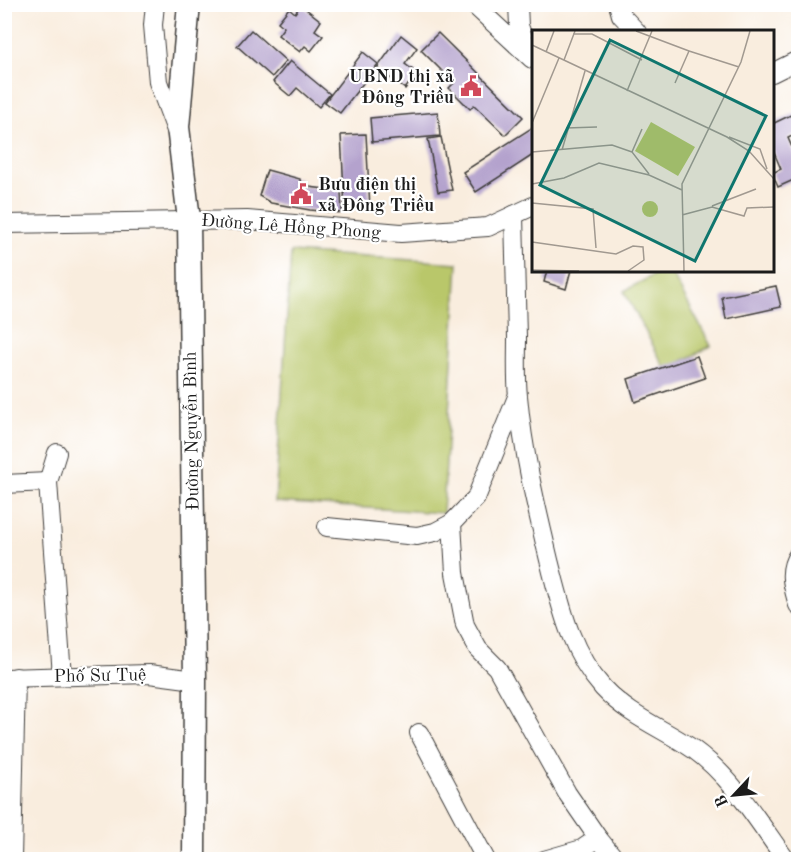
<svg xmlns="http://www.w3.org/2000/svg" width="803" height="864" font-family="'Old Standard TT',serif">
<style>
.green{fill:#b9c76a;stroke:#6a7243;stroke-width:1.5}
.building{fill:#b4a2cd}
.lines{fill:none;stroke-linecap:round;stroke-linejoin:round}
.minor-casing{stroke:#3d3b39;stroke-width:20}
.major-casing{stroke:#3d3b39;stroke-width:25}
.minor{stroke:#fff;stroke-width:18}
.major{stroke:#fff;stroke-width:22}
.labels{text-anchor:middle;stroke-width:4.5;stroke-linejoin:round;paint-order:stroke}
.poi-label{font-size:18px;font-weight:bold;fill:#1c1c1c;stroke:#fff;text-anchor:end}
.street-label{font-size:18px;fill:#1c1c1c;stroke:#fff}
.inset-road{fill:none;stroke:#a19990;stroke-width:1.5}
.view{fill:#0f766e;fill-opacity:0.15;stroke:#0f766e;stroke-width:3}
.inset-edge{fill:none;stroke:#1c1c1c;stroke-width:3}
</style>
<rect width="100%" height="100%" fill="#fff"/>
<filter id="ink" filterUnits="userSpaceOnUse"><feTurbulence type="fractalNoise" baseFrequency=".0167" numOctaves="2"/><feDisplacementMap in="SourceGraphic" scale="12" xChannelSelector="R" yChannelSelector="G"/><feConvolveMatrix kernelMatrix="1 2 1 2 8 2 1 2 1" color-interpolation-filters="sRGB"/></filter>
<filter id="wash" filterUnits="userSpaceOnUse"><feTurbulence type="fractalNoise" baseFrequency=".008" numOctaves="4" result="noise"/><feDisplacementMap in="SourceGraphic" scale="24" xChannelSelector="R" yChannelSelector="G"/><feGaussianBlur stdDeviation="1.35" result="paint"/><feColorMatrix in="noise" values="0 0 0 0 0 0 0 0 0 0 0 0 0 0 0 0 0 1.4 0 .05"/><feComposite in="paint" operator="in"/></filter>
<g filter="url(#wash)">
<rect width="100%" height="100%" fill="#f9edde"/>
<g class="green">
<polygon points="291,252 458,263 443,513 275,502"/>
<polygon points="663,270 670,270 711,346 666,370 624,291"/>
</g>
<g id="blocks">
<g class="building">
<polygon points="301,5 321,21 315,30 323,36 311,51 305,46 300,52 278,35 284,27 278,22 289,8 295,13"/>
<polygon points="251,30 286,61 272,77 237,46"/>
<polygon points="438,33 523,117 505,135 474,105 470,109 449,88 454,83 421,50"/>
<polygon points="401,35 417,48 405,64 417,73 405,89 377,68"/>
<polygon points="363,52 378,64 340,113 325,102"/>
<polygon points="290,61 330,94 319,107 297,88 290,96 273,82"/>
<polygon points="438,112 440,136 372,142 370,118"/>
<polygon points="795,113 798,120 798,133 788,138 798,161 798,178 778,187 772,173 781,169 772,148 772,124"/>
<polygon points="533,127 533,155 476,192 463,172"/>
<polygon points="366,134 370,208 345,209 341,135"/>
<polygon points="441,137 452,190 438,192 428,139"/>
<polygon points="267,170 300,179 301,186 341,191 342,213 310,210 271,203 259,196"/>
<polygon points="547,270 571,270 566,289 544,282"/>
<polygon points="776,286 781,307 726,319 722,297"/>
<polygon points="697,356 705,378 635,402 628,379"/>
</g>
</g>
</g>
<g filter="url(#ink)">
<use href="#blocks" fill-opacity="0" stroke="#3d3b39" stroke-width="1.5"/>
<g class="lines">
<defs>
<g id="minor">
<polyline points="155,4 153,25 158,82 177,133"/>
<polyline points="473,4 532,59"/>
<polyline points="518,4 519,26 530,55"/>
<polyline points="618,4 621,15 637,32"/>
<polyline points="772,73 798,60"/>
<path d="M514,215C515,255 516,296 517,337C517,357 516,377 518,396C523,452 536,506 549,560C561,607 570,651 603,688C629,716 662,728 693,749C732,777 758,821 786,860"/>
<polyline points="4,224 247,220 401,233 488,227 533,206"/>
<polyline points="57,453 48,482 62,676"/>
<polyline points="4,484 48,482"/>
<polyline points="452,523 455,573 465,625 478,649 497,668 567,793 598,838 616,860"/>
<polyline points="327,527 417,536 435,532 452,523 476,498 517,397"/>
<path d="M798,555C787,571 793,587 798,605"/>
<polyline points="4,678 149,674 195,680"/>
<polyline points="419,733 486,860"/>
<polyline points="12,860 16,677"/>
<polyline points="544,860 582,849 598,838"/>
</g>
<polyline id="major" points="189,4 178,127 189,220 195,680 194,860"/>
</defs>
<use href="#minor" class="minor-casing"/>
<use href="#major" class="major-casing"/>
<use href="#minor" class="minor"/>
<use href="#major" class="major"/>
</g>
</g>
<defs>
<symbol id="civic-bare" viewBox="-9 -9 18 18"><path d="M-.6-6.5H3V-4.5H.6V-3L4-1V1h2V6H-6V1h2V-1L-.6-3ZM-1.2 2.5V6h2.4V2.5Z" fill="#d1495b" stroke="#fff" stroke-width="2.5" paint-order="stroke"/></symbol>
</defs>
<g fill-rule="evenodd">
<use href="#civic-bare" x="456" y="71" width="30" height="30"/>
<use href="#civic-bare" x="286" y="179" width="30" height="30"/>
</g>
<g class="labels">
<g class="poi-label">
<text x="454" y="82">UBND thị xã<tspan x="454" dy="21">Đông Triều</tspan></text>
<text x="318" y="190" text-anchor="start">Bưu điện thị<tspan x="318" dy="21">xã Đông Triều</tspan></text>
</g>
<g class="street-label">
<text transform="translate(291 226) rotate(4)" y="6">Đường Lê Hồng Phong</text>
<text transform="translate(191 431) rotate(-91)" y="6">Đường Nguyễn Bình</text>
<text transform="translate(100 675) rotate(-1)" y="6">Phố Sư Tuệ</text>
</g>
</g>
<g transform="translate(532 30)">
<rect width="242" height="242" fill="#f9edde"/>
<path d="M119,92L163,117L146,146L103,121ZM110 179a8 8 0 1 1 16 0a8 8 0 1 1-16 0Z" fill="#b9c76a"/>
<path class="inset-road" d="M104,1L157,21L143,53M41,4H60L110,30M0,15L195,107L217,121L242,149M157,21L207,37M14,22L22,1M32,30L43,1M95,61L120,1M0,93L27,28M34,98L65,97M110,99L100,122L117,144M197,107L228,119L235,139M30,120L53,41M0,122L80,115L100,122M0,154L32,148L67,133L117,145L150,160M0,173L61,179L64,218M180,176L224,159M150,185L180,177L212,186L215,178L242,177M0,212L84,224L101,216L111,217L112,230L96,241M0,240L47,241M152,241L150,154L209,32L218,1"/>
<path class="view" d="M78,10L234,86L163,231L8,155Z"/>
<rect width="242" height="242" class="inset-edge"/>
</g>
<rect width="803" height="864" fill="none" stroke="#fff" stroke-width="24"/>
<g transform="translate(734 795) rotate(244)" stroke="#ffffff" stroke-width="4.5" paint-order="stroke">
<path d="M0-4.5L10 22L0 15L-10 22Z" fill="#1c1c1c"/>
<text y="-9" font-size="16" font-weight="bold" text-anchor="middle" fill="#1c1c1c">B</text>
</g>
</svg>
